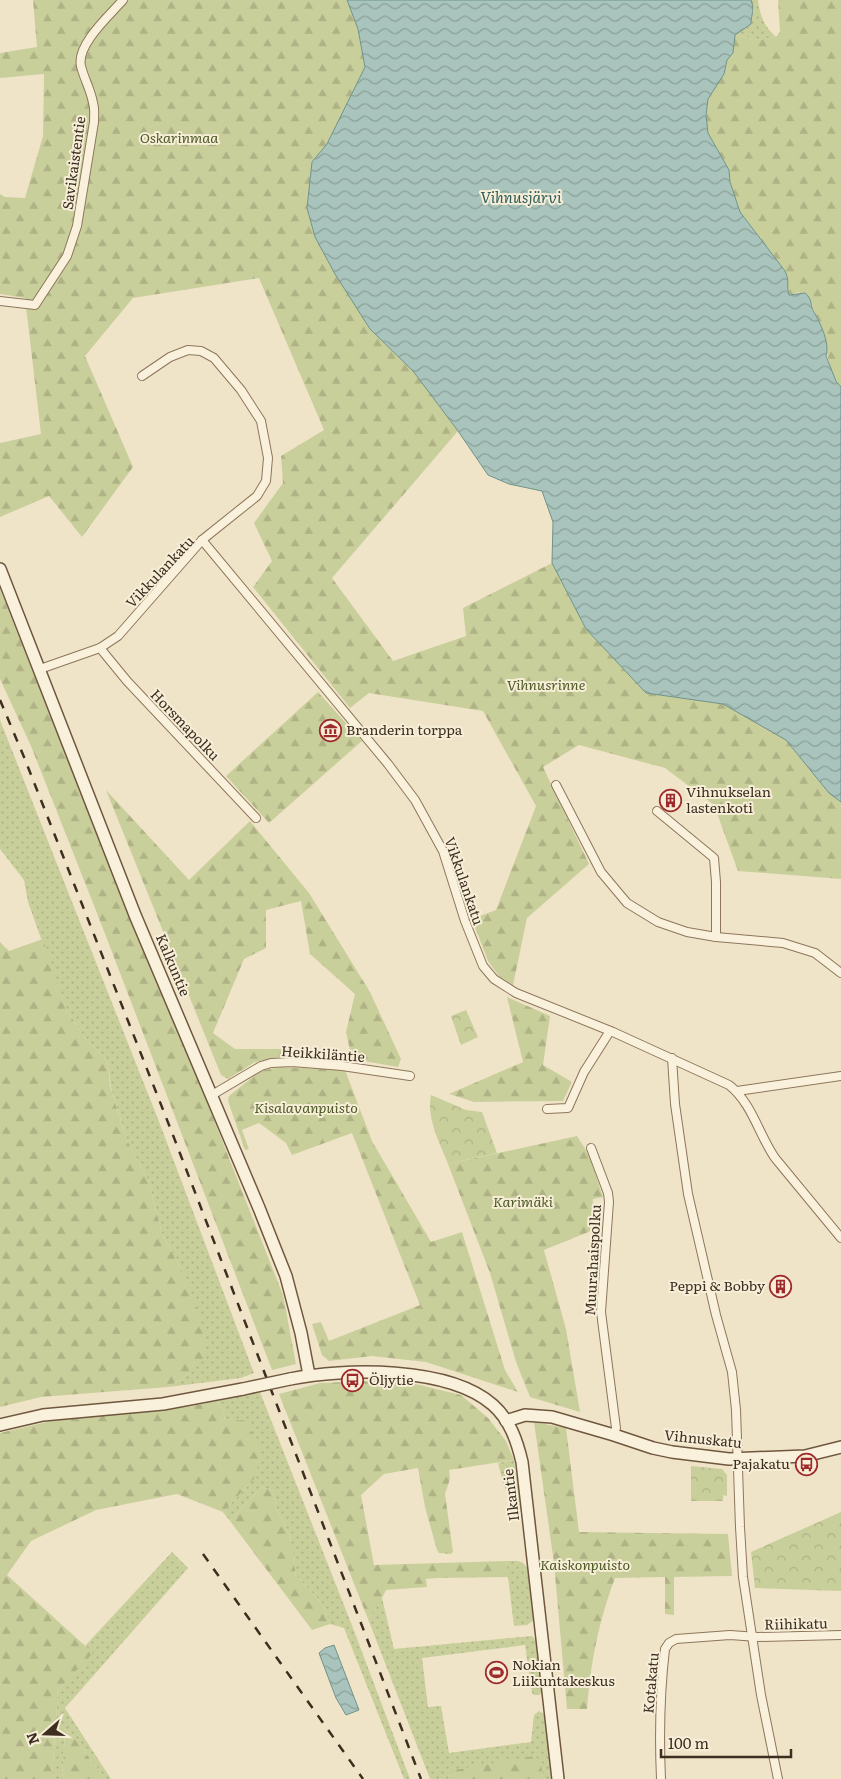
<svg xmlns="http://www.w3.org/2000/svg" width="841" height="1779" font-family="Literata,serif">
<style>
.grass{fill:url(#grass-dots)}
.forest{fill:url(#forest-firs)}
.park{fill:url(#park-crowns)}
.water{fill:url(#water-waves);stroke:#6f938a}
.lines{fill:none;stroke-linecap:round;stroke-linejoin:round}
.street-casing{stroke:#8d765c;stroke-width:10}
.secondary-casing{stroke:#6f573f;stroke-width:14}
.street{stroke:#faf1dc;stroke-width:8}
.secondary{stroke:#faf1dc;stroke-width:11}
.rail{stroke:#3d2e20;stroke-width:2.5;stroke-dasharray:9 9;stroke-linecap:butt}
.secondary-bridge-casing{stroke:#6f573f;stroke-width:14;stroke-linecap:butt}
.secondary-bridge{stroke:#faf1dc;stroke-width:11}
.labels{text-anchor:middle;stroke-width:4;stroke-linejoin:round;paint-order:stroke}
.park-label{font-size:14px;font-style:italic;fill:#4d5a26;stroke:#f7eed8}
.street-label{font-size:14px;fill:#3d2e20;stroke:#f7eed8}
.poi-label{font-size:14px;fill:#3d2e20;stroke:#f7eed8;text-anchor:start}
.water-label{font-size:15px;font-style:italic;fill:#2f5d5a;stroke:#f7eed8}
</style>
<defs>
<pattern id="grass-dots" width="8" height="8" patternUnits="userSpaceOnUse" patternTransform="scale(1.25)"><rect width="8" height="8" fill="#c9cf9b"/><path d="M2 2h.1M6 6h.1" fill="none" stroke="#aeb285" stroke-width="1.8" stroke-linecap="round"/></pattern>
<pattern id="forest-firs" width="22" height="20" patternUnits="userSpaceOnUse" patternTransform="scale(1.25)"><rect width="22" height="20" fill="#c9cf9b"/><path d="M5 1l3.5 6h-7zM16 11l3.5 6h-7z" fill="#aeb285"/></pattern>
<pattern id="park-crowns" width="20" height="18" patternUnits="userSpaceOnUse" patternTransform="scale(1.25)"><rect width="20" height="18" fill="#c9cf9b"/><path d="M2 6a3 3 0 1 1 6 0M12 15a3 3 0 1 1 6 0" fill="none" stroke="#aeb285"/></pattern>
<pattern id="water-waves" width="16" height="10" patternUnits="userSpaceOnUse" patternTransform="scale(1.25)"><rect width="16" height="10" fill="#a9c4bc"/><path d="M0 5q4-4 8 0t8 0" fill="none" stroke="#8ba098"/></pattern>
</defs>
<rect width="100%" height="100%" fill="#f0e4c8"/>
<g class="grass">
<path d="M751,0H758C760,16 764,26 776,37L758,40L735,35L747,27L754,11Z"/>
<polygon points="0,720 158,1119 254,1373 241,1378 168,1387 193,1371 184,1274 162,1234 149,1183 127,1140 111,1088 108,1064 104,1057 84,1037 66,1009 28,902 24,880 0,849"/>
<polygon points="260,1392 353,1628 410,1779 404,1779 344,1628 330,1624 322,1603 296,1576 290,1535 277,1510 273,1491 262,1487 230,1521 223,1512 254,1479 225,1421 223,1410 217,1401"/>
<polygon points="514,1460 521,1507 515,1509 504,1486 498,1463"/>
<polygon points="172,1552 188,1568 65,1708 111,1779 105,1779 71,1733 65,1732 62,1779 52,1779 58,1690 92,1653 85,1646"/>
<path d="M506,1561C518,1561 523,1559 529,1571L534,1620L527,1625L514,1626Z"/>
<polygon points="382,1598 394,1649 532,1636 536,1640 542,1692 539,1695 534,1695 532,1693 525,1645 422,1658 428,1707 441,1706 449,1753 531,1742 534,1715 539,1711 545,1715 551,1779 543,1779 541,1761 448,1775 450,1779 430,1779 368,1619"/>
</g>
<g class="forest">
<polygon points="33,0 347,0 358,29 365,67 327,144 312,162 307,208 315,237 335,274 370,329 413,371 458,431 332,578 393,661 466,636 463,608 552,563 586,629 646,693 723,704 786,740 829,793 841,802 841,879 738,871 714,805 665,768 579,745 543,767 589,864 527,918 513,985 499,976 488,961 472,919 496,910 536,806 483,711 369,693 350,708 253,587 272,561 254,523 283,483 281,456 324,430 259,278 133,298 85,356 133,467 82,537 49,496 0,517 0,443 41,434 25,298 0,294 0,194 5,197 25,198 43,136 44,74 0,78 0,53 37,47"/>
<path d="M778,0H841V387C826,367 828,351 822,329C819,320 813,313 812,303L799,292L789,295L785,271L740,212L730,182L729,170L708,133L706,115L708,99L724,74L727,60L733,53L735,35L758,40L776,37L780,32Z"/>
<polygon points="0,589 131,920 208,1105 283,1295 296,1364 272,1370 102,926 31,746 0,679"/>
<polygon points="318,692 362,741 269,823 226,776"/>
<polygon points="106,790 189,880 250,821 309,893 370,992 401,1059 398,1067 352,1059 346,1032 355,994 310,954 301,901 266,910 266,948 244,959 213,1033 235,1049 283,1049 283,1056 255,1062 228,1079 221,1075"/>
<polygon points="43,939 66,1009 84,1037 104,1057 108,1064 110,1086 127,1140 149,1183 162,1234 184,1274 206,1337 204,1358 193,1371 168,1387 41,1397 0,1407 0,942 9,951"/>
<polygon points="507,997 550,1016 543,1065 572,1082 563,1101 474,1102 449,1094 523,1062"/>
<polygon points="280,1067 345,1070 372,1141 431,1242 462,1232 505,1370 518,1392 426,1362 372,1356 329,1361 322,1355 312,1324 321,1322 329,1341 420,1305 352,1133 292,1155 286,1143 259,1123 242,1130 249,1149 245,1150 228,1101 229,1096 260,1071"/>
<polygon points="577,1136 589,1155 603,1197 593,1199 591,1231 544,1250 566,1329 580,1412 530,1397 516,1362 490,1273 448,1164"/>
<polygon points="399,1380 461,1395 488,1418 506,1441 514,1460 449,1470 450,1479 445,1494 453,1552 451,1554 439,1553 437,1550 425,1507 418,1468 384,1474 361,1495 374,1565 506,1561 509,1577 437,1578 426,1579 427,1587 386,1590 380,1602 368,1619 279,1394 320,1383"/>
<polygon points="217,1401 223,1410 225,1421 246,1420 262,1454 254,1479 223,1512 177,1494 96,1510 31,1541 7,1575 93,1653 58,1690 52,1779 0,1779 0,1433 68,1417 128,1413 187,1407"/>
<path d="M534,1422L566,1428L579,1532L728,1534L732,1576L674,1577V1615L665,1614V1577L615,1578C598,1624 591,1661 587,1709H567L554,1563Z"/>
<polygon points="262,1487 273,1491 277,1510 290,1535 296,1576 322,1603 330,1624 312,1630 230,1521"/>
<polygon points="65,1732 71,1733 105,1779 62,1779"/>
<polygon points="534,1756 541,1761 543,1779 450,1779 448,1775 455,1770"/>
</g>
<g class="park">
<polygon points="466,1010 478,1037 461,1045 451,1016"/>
<path d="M431,1095L466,1110L482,1112L497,1153L448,1164C440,1143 426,1118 431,1095Z"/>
<polygon points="691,1466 722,1469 727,1475 727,1496 723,1495 723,1501 691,1501"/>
<polygon points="841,1512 841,1591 755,1588 751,1552"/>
</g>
<g class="water">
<path d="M347,0H751C755,11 751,14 751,24L735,35L733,53L727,60L724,74L708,99L706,115L708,133L729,170L730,182L740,212L785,271C790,281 786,286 789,295L805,293C814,301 809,305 815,314C821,325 830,343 826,356L836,381L841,387V802L829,793L786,740L723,704L646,693L586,629L552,563L553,522L542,491L509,484L488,475L458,431L413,371L370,329L335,274L315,237L307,208L312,162L327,144L365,67L358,29Z"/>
<polygon points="334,1645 359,1710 346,1715 336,1698 319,1653 325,1648"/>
</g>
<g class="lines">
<defs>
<g id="street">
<path d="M0,301L35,305L67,256L77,226L94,122C94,116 95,109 93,103C91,90 84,79 81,66C76,45 110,15 123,0"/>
<path d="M202,540L388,764L415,800L443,851L465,921L483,966L494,979L516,993L613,1032L729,1085C752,1103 759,1135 775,1158L841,1238"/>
<polyline points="100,648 127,681 256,818"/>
<polyline points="40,669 100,648 118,636 202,540 257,496 266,481 268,458 261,421 241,390 214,358 201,351 188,350 170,357 142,376"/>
<polyline points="556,785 601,872 627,903 658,922 687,932 716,937 783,943 815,953 841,973"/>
<polyline points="657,811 714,858 716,882 716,937"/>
<polyline points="672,1058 675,1104 688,1194 716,1315 732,1372 736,1410 740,1527 743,1577 761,1695 778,1779"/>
<polyline points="737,1091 841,1076"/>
<polyline points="212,1095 261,1066 271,1063 292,1062 342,1066 410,1076"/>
<polyline points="547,1109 568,1108 584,1072 610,1031"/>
<polyline points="591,1148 608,1193 609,1202 601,1312 616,1428 614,1435"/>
<path d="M661,1779C659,1735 660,1692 665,1649L669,1643L676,1639L730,1635L758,1637L841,1635"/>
</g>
<g id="secondary">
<polyline points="0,569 135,915 259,1208 286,1276 301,1333 309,1375"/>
<path d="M290,1379C344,1368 449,1366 493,1405C510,1420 517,1441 522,1462L558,1779"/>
<polyline points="506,1421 525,1415 552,1417 614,1435 653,1448 672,1452 729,1459 805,1456 841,1447"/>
<polyline points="0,1425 43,1415 163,1404 243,1389"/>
</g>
</defs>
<use href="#street" class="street-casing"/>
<use href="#secondary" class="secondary-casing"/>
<use href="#street" class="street"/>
<use href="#secondary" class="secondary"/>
<g class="rail">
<polyline points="0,700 24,757 171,1130 421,1779"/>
<polyline points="203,1554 363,1779"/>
</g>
<defs>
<polyline id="secondary-bridge" points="243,1389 290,1379"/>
</defs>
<use href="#secondary-bridge" class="secondary-bridge-casing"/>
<use href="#secondary-bridge" class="secondary-bridge"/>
</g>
<defs>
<symbol id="museum-ring" viewBox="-11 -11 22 22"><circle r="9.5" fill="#f7eed8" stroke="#9e2a2b" stroke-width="1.5"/><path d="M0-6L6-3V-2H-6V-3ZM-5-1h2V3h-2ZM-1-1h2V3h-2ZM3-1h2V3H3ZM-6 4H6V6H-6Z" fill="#9e2a2b"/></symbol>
<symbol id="building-ring" viewBox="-11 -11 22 22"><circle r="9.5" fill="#f7eed8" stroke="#9e2a2b" stroke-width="1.5"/><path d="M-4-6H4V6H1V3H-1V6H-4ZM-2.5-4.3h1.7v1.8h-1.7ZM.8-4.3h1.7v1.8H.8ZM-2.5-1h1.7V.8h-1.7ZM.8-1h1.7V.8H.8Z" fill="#9e2a2b"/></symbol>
<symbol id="bus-ring" viewBox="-11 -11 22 22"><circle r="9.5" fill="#f7eed8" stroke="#9e2a2b" stroke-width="1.5"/><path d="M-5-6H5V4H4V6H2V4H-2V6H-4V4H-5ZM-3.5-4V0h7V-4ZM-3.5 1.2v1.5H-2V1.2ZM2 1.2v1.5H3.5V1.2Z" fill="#9e2a2b"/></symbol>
<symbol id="stadium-ring" viewBox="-11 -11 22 22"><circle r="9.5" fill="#f7eed8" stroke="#9e2a2b" stroke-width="1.5"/><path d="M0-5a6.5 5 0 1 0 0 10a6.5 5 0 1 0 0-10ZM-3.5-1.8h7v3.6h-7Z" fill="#9e2a2b"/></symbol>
</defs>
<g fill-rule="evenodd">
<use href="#museum-ring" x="318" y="718" width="25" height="25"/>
<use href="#building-ring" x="658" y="788" width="25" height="25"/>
<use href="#building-ring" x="768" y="1274" width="25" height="25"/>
<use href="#bus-ring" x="340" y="1368" width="25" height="25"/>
<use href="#bus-ring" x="794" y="1452" width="25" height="25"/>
<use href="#stadium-ring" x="484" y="1660" width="25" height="25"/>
</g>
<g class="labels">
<g class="park-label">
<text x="179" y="143">Oskarinmaa</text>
<text x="546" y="690">Vihnusrinne</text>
<text x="306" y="1113">Kisalavanpuisto</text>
<text x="523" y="1207">Karimäki</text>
<text x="585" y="1570">Kaiskonpuisto</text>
</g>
<g class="street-label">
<text transform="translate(74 163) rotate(-82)" y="5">Savikaistentie</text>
<text transform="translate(160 572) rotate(-47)" y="5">Vikkulankatu</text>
<text transform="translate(185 725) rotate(46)" y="5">Horsmapolku</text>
<text transform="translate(464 881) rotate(71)" y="5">Vikkulankatu</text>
<text transform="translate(173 965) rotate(67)" y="5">Kalkuntie</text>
<text transform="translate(323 1054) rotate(4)" y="5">Heikkiläntie</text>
<text transform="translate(593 1260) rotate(-87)" y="5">Muurahaispolku</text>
<text transform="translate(703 1439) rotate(6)" y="5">Vihnuskatu</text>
<text transform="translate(511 1495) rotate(-97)" y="5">Ilkantie</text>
<text transform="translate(796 1624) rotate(-1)" y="5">Riihikatu</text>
<text transform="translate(651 1683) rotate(-85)" y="5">Kotakatu</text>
</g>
<g class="poi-label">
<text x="346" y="735">Branderin torppa</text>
<text x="686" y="797">Vihnukselan<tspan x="686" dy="16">lastenkoti</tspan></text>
<text x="765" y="1291" text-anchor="end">Peppi &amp; Bobby</text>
<text x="369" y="1385">Öljytie</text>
<text x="790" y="1469" text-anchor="end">Pajakatu</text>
<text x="512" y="1670">Nokian<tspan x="512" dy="16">Liikuntakeskus</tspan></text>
</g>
<g class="water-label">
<text x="521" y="203">Vihnusjärvi</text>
</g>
</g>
<g transform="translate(45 1734) rotate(250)" stroke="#f7eed8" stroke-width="4" paint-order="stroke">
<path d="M0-4L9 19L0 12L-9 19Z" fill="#3d2e20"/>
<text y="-8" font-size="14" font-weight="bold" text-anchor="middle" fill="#3d2e20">N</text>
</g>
<path d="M661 1749v8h130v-8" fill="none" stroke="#3d2e20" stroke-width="2.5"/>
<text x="668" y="1749" font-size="15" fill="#3d2e20" stroke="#f7eed8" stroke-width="4" paint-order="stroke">100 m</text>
</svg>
